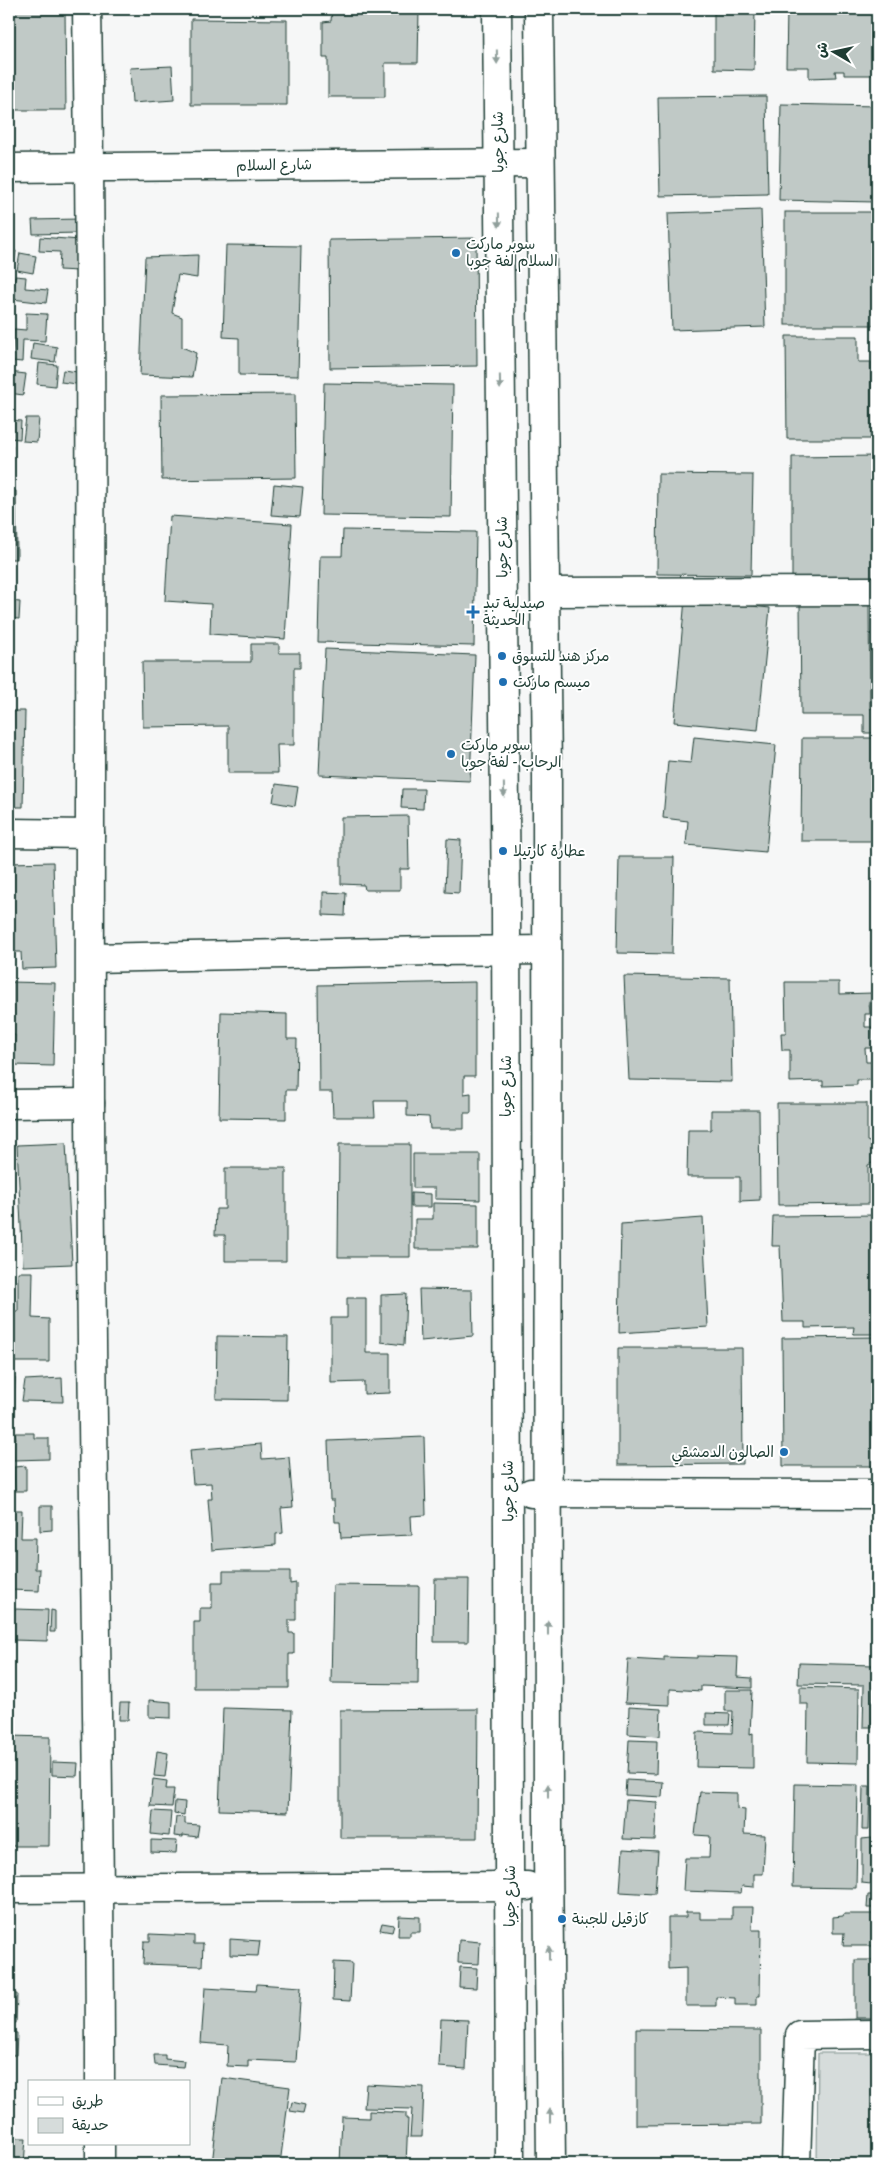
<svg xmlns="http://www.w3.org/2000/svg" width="886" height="2173" font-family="Dekko,'Playpen Sans Arabic',sans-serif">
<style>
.green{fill:#d6dcdb;stroke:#7a8c88}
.building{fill:#c0c9c6;stroke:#1f3d34}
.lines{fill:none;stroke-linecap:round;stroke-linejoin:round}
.minor-casing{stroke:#1f3d34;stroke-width:31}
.minor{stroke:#fff;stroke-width:28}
.oneway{fill:#8f9e9a}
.poi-dot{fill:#1f6fb2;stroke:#fff;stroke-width:2}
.labels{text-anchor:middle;stroke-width:4;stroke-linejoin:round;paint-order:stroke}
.street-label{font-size:15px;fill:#1f3d34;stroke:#fff}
.poi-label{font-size:15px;fill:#1f3d34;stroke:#fff;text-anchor:start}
</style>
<rect width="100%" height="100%" fill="#f6f7f7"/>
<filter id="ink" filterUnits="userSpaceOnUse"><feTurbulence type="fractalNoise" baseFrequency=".02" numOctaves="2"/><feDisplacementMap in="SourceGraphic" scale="10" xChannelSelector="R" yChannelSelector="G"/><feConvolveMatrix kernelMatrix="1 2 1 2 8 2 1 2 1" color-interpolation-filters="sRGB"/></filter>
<g filter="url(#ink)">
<polygon class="green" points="818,2053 877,2053 877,2164 817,2164"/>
<g class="building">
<polygon points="9,9 65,9 66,110 9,110"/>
<polygon points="332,9 419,9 418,63 385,63 385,97 328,97 328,58 323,58 323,22 331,21"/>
<polygon points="679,9 755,9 754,70 714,69 714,10"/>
<polygon points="787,9 877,9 877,75 844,75 844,71 835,71 836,77 809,78 809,67 786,67"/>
<polygon points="191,19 287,20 287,105 191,105"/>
<polygon points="172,66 174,100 132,103 130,68"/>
<polygon points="766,96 768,194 660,196 658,97"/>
<polygon points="781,104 877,106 876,202 779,200"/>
<polygon points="761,210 765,327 672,330 668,213"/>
<rect x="785" y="212" width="92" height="113"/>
<polygon points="79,219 79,233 33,234 32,220"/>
<polygon points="40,237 80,240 78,271 59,270 60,252 39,251"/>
<polygon points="476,238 477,366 330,368 329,240"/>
<polygon points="226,245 301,246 298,376 239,375 239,338 223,337"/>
<polygon points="9,250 16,251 12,273 9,272"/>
<polygon points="20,253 36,256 33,273 17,270"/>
<polygon points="198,255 197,278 178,275 172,313 182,317 182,347 196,353 192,377 140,375 145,257"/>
<polygon points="15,276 26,277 25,288 48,290 46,303 12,299"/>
<polygon points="26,313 47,314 45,341 23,340 22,362 12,361 14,329 26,330"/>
<polygon points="786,336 858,336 858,362 871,362 871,439 787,439"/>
<polygon points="33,343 57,347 55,362 31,359"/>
<polygon points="39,363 57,365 55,386 37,384"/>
<polygon points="63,370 78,372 76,384 61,382"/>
<polygon points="9,372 26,374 23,395 9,393"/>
<polygon points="324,383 453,385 451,517 321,515"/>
<polygon points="295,394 296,478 162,480 161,395"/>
<polygon points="26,418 39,418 37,442 23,441"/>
<polygon points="9,420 21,421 20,439 9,438"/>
<polygon points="9,444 12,445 11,473 9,473"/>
<polygon points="877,456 877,485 873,485 873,506 877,506 877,579 792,579 792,457"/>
<polygon points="658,474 753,475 751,575 657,574"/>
<polygon points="274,484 303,487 300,517 271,515"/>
<polygon points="9,491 16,491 17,559 9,559"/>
<polygon points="170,516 292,524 285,639 210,634 211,604 165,601"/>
<polygon points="343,530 476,532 474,646 318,642 320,556 342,556"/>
<polygon points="685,599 770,608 758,730 674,722"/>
<polygon points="9,601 20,602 19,619 9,618"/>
<polygon points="800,602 869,602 870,708 877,708 877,733 864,733 864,715 801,715"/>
<polygon points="251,644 279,644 279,653 300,653 300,668 294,668 294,745 277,745 278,773 228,773 228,726 143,727 142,662 251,662"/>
<polygon points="325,649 475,655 470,781 319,775"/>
<polygon points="9,711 25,711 23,807 9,807"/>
<polygon points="694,737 776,745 766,852 686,845 688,821 663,818 668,761 691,763"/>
<polygon points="802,738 877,738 877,841 801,841"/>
<polygon points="276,784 298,787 295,806 273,802"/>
<polygon points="402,789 424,789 423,809 401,808"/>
<polygon points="408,816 409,869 400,869 400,890 365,890 364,885 341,884 341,817"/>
<polygon points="447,839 461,840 459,893 445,892"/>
<polygon points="619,857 674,857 672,954 617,953"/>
<polygon points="53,862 56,968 22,969 21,952 9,952 9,863"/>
<polygon points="323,892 346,893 345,916 323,915"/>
<polygon points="624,976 730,978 732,1082 629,1080"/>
<polygon points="9,982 55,983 53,1066 14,1065 15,1035 9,1035"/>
<polygon points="475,982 475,1076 464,1076 464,1094 471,1093 471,1113 464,1113 464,1129 430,1129 429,1117 407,1116 407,1101 374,1101 375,1117 333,1117 332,1092 319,1092 318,985"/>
<polygon points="785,982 839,982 839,994 873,993 873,1001 869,1001 870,1014 865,1014 865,1027 873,1027 874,1048 865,1048 866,1062 874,1062 874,1080 857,1080 857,1085 823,1086 823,1081 790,1082 790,1050 782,1050 781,1033 786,1033"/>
<polygon points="221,1012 287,1014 287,1039 297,1039 296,1090 286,1090 286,1119 219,1118"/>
<polygon points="777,1103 867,1103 867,1141 874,1144 874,1162 868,1165 868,1204 778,1205"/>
<polygon points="711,1110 759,1110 760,1200 740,1201 740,1177 687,1177 688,1130 711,1130"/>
<polygon points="66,1143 72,1264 23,1266 17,1145"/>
<polygon points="339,1144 410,1144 410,1257 338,1257"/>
<polygon points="413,1154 480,1154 480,1200 435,1199 435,1188 413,1188"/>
<polygon points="225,1168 286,1168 286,1261 225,1261 225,1235 215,1235 216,1209 225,1209"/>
<polygon points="411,1193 431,1194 431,1207 411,1207"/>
<polygon points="433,1203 478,1204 478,1249 415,1249 415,1219 433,1219"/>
<polygon points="877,1215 877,1334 853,1334 854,1327 805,1328 805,1322 783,1322 780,1246 772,1246 773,1216"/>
<polygon points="703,1218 708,1327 619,1333 621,1224"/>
<polygon points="18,1272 33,1272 32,1318 49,1319 49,1362 9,1362 9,1311 18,1311"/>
<polygon points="419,1289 472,1290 473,1336 421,1341"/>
<polygon points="406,1294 404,1345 381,1342 381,1295"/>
<polygon points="347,1298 366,1298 366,1353 390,1353 390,1393 364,1394 364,1382 331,1383 331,1318 347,1318"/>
<polygon points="217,1336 288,1337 287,1400 216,1399"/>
<polygon points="877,1337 877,1466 783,1466 782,1338"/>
<polygon points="618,1348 742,1348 743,1464 618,1465"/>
<polygon points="9,1377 15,1378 13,1429 9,1430"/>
<polygon points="62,1378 63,1402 22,1401 25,1380"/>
<rect x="9" y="1433" width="2" height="53"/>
<polygon points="15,1433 34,1433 34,1438 49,1438 49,1459 14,1460 13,1439 16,1439"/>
<polygon points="424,1437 426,1515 411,1516 412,1535 341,1538 340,1522 335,1522 334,1500 330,1500 328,1441"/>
<polygon points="261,1444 262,1459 289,1457 293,1507 281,1508 283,1533 276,1534 276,1545 212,1550 208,1499 212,1499 211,1483 193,1484 190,1450"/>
<polygon points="26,1466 26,1491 15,1491 14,1467"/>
<polygon points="40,1506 52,1506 52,1530 40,1531"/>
<polygon points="9,1510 22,1510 21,1538 36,1538 35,1569 40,1569 39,1591 9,1590"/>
<polygon points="223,1571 290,1571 290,1584 296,1583 296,1620 289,1620 289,1633 294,1633 294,1654 289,1654 289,1688 194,1688 194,1622 200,1622 200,1608 212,1608 212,1582 223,1582"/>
<polygon points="435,1579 469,1579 468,1642 434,1642"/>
<polygon points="333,1585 419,1586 418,1684 331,1683"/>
<polygon points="14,1609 48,1610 47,1641 12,1640"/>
<polygon points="51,1610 55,1611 55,1632 50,1632"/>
<polygon points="697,1656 738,1657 737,1677 752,1678 752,1688 701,1686 701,1691 670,1689 670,1705 625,1703 628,1659 664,1661 664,1657 697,1658"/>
<polygon points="799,1663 873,1665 872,1727 863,1727 864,1685 798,1684"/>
<polygon points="800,1687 859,1689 858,1763 807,1762 808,1704 800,1704"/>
<polygon points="725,1690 752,1690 750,1734 753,1733 753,1768 696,1767 697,1732 732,1733 733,1711 725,1711"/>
<polygon points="149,1700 171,1702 171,1718 149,1717"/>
<polygon points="120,1703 129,1703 128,1720 119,1720"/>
<polygon points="629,1707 661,1709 660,1736 628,1734"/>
<polygon points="223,1708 292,1710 288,1812 219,1810"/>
<polygon points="478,1709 477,1838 340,1838 340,1710"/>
<polygon points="706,1713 730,1714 729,1725 706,1725"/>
<polygon points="9,1736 50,1737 49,1846 9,1846"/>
<polygon points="629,1740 657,1741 656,1774 627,1773"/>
<polygon points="157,1751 168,1753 165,1777 154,1776"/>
<polygon points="52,1762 78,1763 77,1776 52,1775"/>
<polygon points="153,1779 167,1781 166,1789 174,1789 172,1807 150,1806"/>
<polygon points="626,1780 663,1782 662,1797 625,1795"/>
<polygon points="795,1784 858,1785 856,1888 793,1887"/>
<polygon points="863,1786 870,1786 869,1830 862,1830"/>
<polygon points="700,1792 737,1793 737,1809 745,1810 744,1834 765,1835 763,1874 754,1874 754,1887 742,1886 741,1893 683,1891 685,1858 709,1858 710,1836 695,1835"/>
<polygon points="626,1800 657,1802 655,1840 623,1839"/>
<polygon points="175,1801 185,1802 184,1815 174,1813"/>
<polygon points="153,1811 171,1812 169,1836 151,1834"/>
<polygon points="176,1817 185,1818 185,1824 199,1825 197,1837 183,1835 183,1837 174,1836"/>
<polygon points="872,1838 871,1884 862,1883 862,1839"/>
<polygon points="151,1840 177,1841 176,1853 151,1852"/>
<polygon points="623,1849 658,1851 655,1894 620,1892"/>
<polygon points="868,1895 877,1895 877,1908 867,1908"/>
<polygon points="732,1907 753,1907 752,1930 761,1930 760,1996 757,1996 757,2005 735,2005 735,1998 716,1997 716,2006 686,2006 686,1968 668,1969 668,1917 686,1917 686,1912 700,1912 700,1919 732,1919"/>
<polygon points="844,1914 877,1914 877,1946 843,1946 844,1933 833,1933 833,1917 843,1916"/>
<polygon points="399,1916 420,1917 420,1932 410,1932 410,1936 398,1936"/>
<polygon points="382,1923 394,1925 392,1932 380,1930"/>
<polygon points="150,1934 194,1936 194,1944 203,1944 202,1966 143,1964 144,1941 150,1941"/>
<polygon points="230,1939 260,1941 258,1956 230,1955"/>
<polygon points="459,1940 480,1942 479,1964 458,1963"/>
<rect x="855" y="1960" width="22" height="58"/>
<polygon points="334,1962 352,1963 350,2001 333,2000"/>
<polygon points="460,1967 477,1968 476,1988 459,1987"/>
<polygon points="257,1984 301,1987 296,2062 248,2060 248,2067 227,2066 228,2045 201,2043 205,1988 256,1991"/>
<polygon points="9,1994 17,1994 16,2023 9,2023"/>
<polygon points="441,2019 468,2020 466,2069 439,2067"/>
<polygon points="636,2029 761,2030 761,2124 636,2125"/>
<polygon points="9,2032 17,2033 16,2055 9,2055"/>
<polygon points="154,2055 165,2055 165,2059 184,2061 183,2067 155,2065"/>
<polygon points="222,2078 290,2087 280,2164 212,2164"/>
<polygon points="366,2084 424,2087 422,2137 410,2137 412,2109 364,2108"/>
<polygon points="292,2102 305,2105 303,2113 290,2111"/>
<polygon points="369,2111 406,2113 406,2119 408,2119 406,2164 340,2164 342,2117 369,2118"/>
<polygon points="9,2138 26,2138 24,2164 9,2164"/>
<rect x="677" y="2161" width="91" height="3"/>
</g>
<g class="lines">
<defs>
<g id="minor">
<path d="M87,9C93,373 89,738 90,1103C91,1429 100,1755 100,2082"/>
<polyline points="497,9 506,910 510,2164"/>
<polyline points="539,9 547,776 548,1852 551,2164"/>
<polyline points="9,168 539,163"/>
<polyline points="546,592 877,591"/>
<polyline points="9,833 90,834"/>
<polyline points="91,958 433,951 546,950"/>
<polyline points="9,1104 90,1103"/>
<polyline points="531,1493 877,1494"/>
<polyline points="9,1889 527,1886"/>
<polyline points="100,2164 100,2144"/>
<polyline points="796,2164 800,2035 877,2034"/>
</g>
</defs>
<use href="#minor" class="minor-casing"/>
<use href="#minor" class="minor"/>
</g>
<defs><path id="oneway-solid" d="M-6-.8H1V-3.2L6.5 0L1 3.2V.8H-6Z" transform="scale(1.25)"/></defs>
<g class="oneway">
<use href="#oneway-solid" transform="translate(497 57) rotate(89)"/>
<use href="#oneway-solid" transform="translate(499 220) rotate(89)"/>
<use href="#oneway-solid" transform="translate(500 382) rotate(89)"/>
<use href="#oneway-solid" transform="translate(504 790) rotate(89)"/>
<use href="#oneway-solid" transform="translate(548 1628) rotate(-90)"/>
<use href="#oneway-solid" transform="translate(548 1791) rotate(-90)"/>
<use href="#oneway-solid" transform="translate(549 1953) rotate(-90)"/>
<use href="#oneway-solid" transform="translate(550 2116) rotate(-90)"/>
</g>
</g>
<g class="poi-dot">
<circle cx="456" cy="253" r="5"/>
<path d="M470.5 604.5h5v5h5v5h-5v5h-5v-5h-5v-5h5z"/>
<circle cx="502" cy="656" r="5"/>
<circle cx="503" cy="682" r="5"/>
<circle cx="451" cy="754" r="5"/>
<circle cx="503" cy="851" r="5"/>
<circle cx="784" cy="1452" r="5"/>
<circle cx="562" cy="1919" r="5"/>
</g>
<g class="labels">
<g class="street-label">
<text transform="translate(498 142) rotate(-91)" y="5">شارع جوبا</text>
<text transform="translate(274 165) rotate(-1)" y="5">شارع السلام</text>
<text transform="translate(502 547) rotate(-91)" y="5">شارع جوبا</text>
<text transform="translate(506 1086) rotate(-90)" y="5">شارع جوبا</text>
<text transform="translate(508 1491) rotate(-91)" y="5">شارع جوبا</text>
<text transform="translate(510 1896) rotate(-90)" y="5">شارع جوبا</text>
</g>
<g class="poi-label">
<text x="466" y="249">سوبر ماركت<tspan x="466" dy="17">السلام لفة جوبا</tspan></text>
<text x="483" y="608">صيدلية تبد<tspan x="483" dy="17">الحديثة</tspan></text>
<text x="512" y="661">مركز هند للتسوق</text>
<text x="513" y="687">ميسم ماركت</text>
<text x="461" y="750">سوبر ماركت<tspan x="461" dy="17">الرحاب - لفة جوبا</tspan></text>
<text x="513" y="856">عطارة كارتيلا</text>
<text x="774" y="1457" text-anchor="end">الصالون الدمشقي</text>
<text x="572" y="1924">كازقيل للجبنة</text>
</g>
</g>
<rect width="886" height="2173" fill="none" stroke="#fff" stroke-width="30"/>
<rect x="15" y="15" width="856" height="2143" fill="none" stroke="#1f3d34" stroke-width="2" filter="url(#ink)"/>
<rect x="28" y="2080" width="162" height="65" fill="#ffffff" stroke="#a5b1ae"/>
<rect x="38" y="2097" width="25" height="8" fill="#ffffff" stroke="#a5b1ae"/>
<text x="72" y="2106" font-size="15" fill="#1f3d34">طريق</text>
<rect x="38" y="2118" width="25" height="15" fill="#d6dcdb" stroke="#a5b1ae"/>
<text x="72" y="2130" font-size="15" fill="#1f3d34">حديقة</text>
<g transform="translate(834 52) rotate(279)" stroke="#ffffff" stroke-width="4" paint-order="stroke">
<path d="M0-4L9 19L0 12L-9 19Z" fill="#1f3d34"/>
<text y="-8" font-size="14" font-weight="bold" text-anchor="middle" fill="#1f3d34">ش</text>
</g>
</svg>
